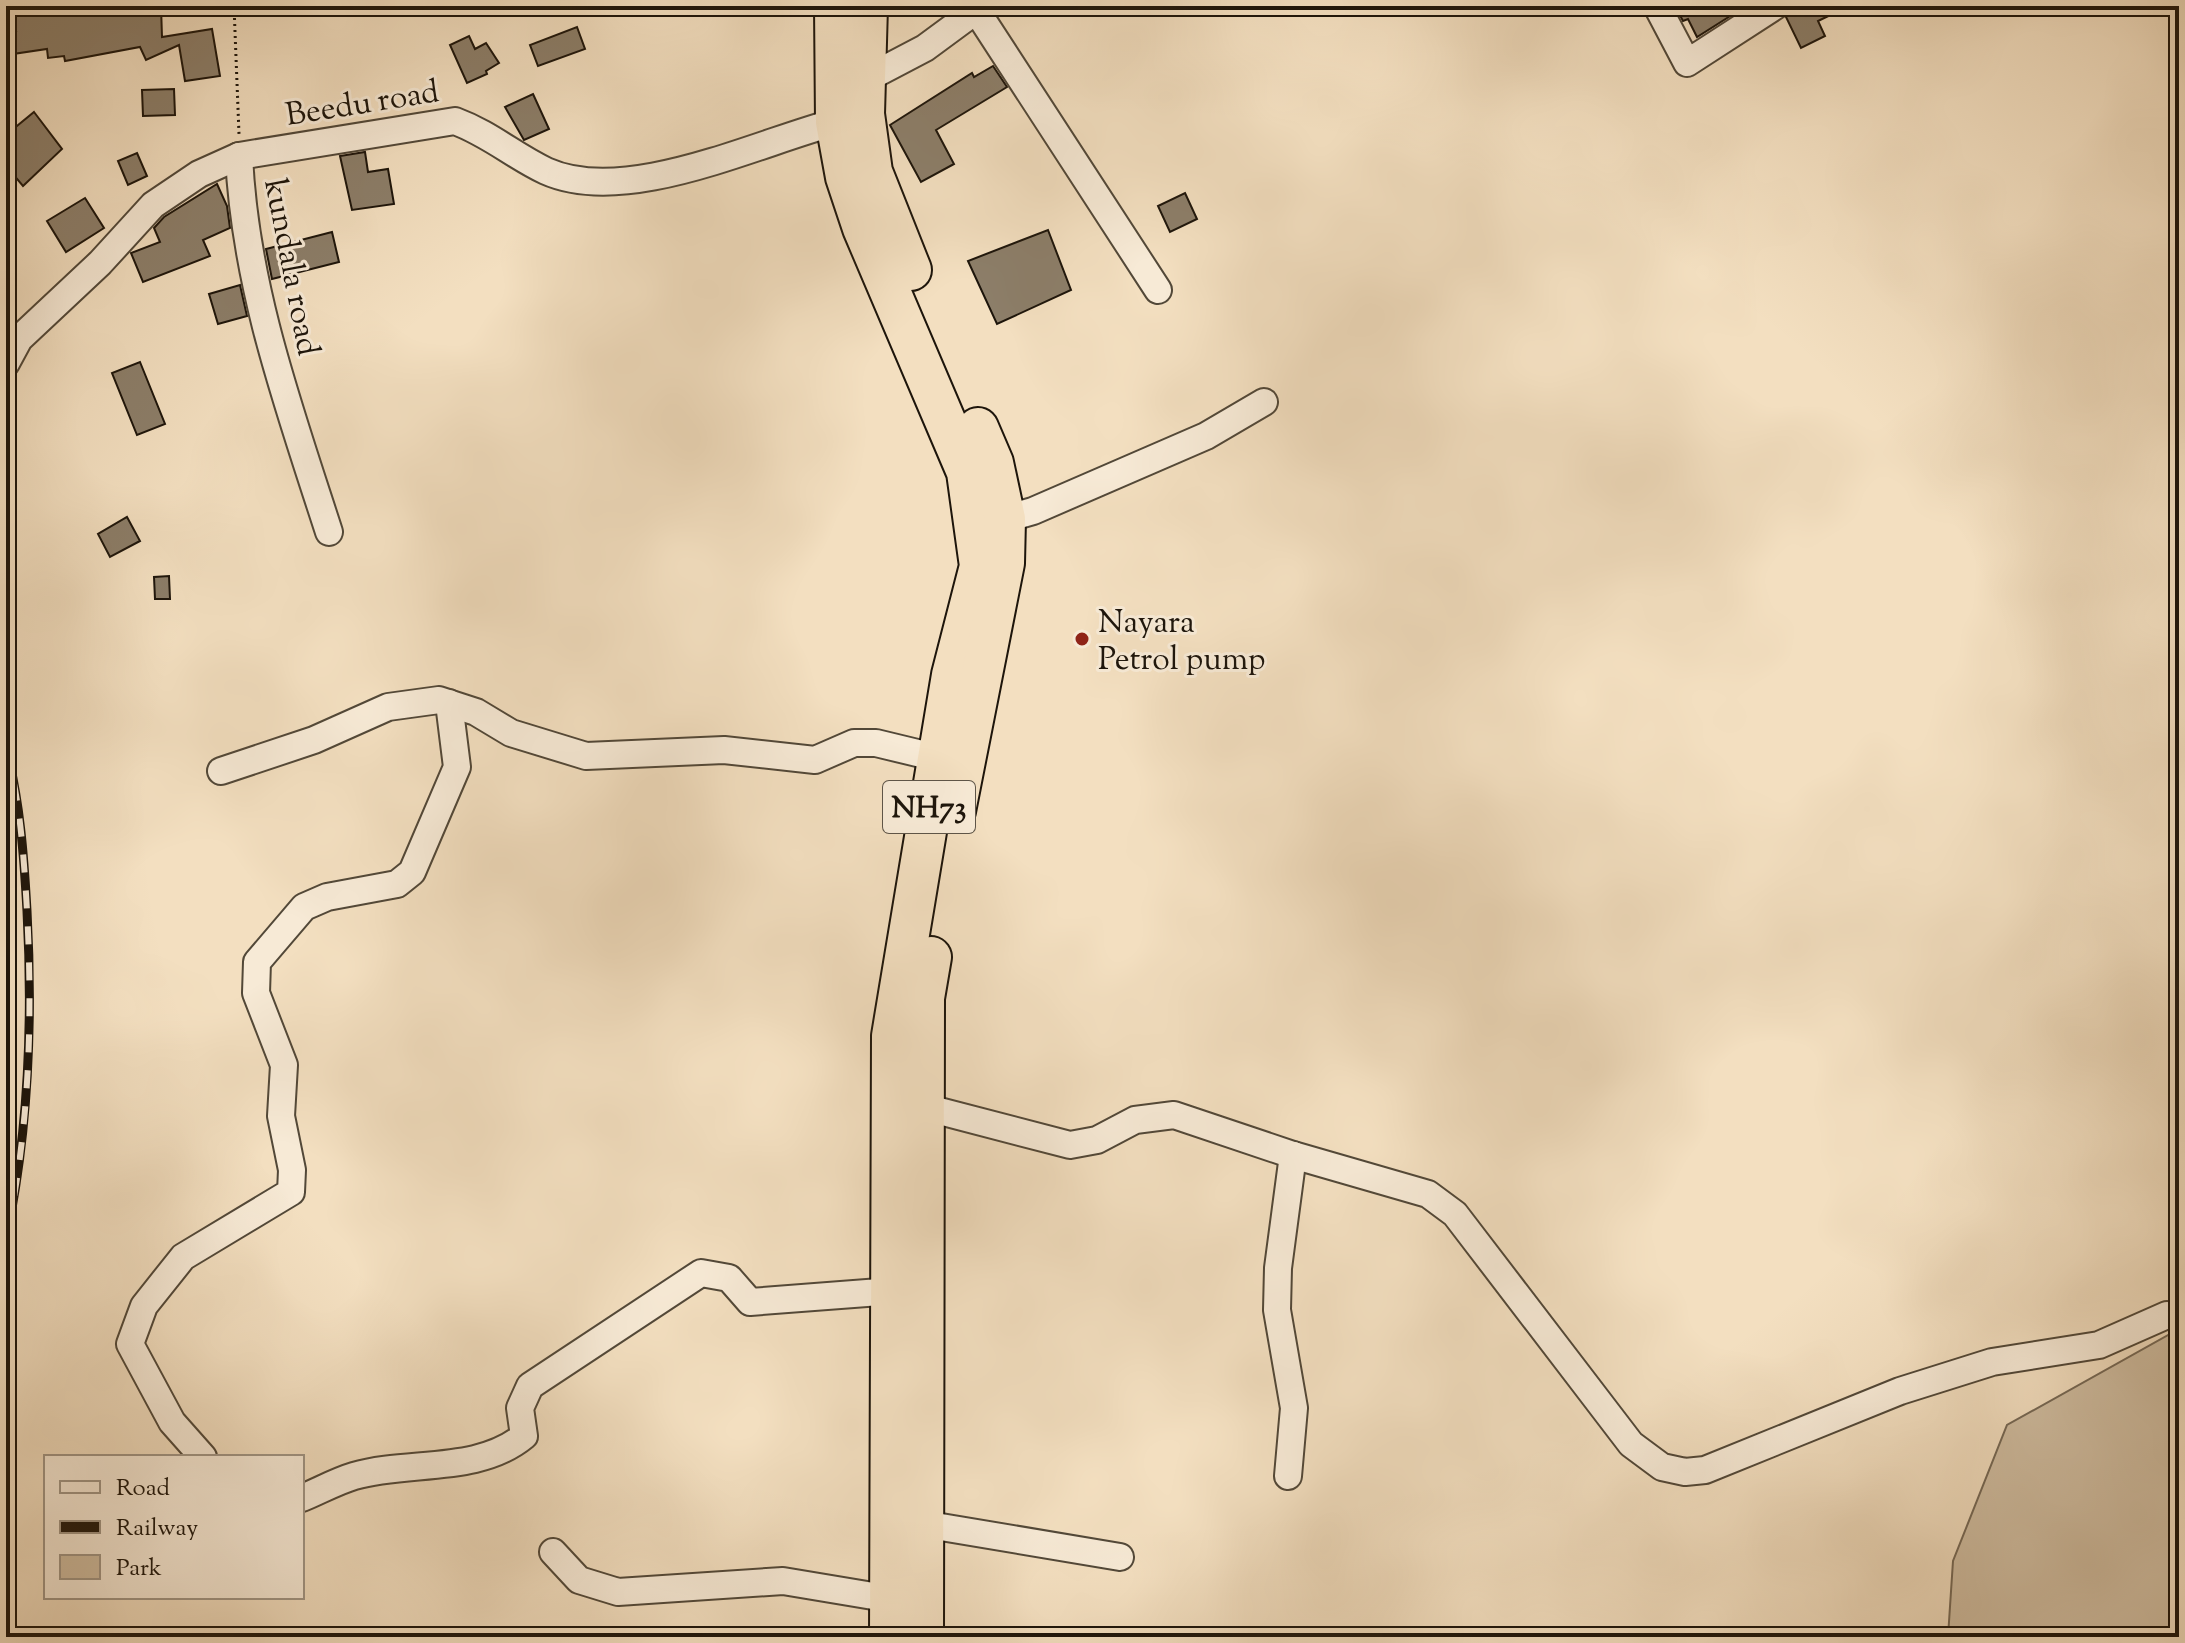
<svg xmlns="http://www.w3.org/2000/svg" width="2185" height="1643" font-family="'Sorts Mill Goudy',serif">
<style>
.green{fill:#cfbda1;stroke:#766956;stroke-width:2}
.building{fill:#8c7e69;stroke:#1d150b;stroke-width:2}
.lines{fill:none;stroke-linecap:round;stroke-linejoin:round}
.minor-casing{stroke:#524838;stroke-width:30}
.highway-casing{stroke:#1d150b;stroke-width:44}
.path{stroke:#1d150b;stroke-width:3;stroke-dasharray:2 4;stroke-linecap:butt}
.minor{stroke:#f7ead6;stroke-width:26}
.highway{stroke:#f3dfc0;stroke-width:40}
.rail-casing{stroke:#1d150b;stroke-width:9}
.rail{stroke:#f7ead6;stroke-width:6;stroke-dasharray:18;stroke-linecap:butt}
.poi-dot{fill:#8f2418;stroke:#f7ead6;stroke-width:3}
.labels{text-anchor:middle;stroke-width:6;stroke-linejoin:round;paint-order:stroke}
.shield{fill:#f7ead6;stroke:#5e5548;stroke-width:2}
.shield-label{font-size:30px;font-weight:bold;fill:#1d150b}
.street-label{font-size:32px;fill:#1d150b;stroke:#f7ead6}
.poi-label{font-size:32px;fill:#1d150b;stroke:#f7ead6;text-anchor:start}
</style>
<rect width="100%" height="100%" fill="#f3dfc0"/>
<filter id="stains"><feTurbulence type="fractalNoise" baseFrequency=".0025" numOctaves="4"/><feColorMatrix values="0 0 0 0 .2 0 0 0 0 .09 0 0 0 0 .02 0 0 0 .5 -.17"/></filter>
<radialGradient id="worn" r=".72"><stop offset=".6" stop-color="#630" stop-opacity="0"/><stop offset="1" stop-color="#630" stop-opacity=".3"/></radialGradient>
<polygon class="green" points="2179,1329 2179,1637 1948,1637 1953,1561 2007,1425"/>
<g class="building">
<polygon points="6,6 37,6 40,15 65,6 161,6 162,37 212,29 220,76 185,81 179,45 146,60 140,47 65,61 64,56 48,58 47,49 6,55 6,34 16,31"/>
<polygon points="1675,6 1746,6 1697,37 1688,19 1683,21"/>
<polygon points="1791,6 1849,6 1818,21 1825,36 1801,48 1786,17"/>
<polygon points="577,27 585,49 538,66 530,45"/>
<polygon points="469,36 475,49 486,43 499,63 486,71 487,74 467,83 450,45"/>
<polygon points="993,66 1007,87 936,130 954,164 921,182 890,125 972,73 974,77"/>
<polygon points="174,89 175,115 143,116 142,90"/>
<polygon points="533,94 549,129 524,140 505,107"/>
<polygon points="34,112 62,149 23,186 6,166 6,135"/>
<polygon points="365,152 368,172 388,169 394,204 352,210 340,156"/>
<polygon points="137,153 147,176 128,185 118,161"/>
<polygon points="217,184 227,206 230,228 203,240 210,256 143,282 131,253 160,242 154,228 164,217"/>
<polygon points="1185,193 1197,219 1170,232 1158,206"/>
<polygon points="85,198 104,228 66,252 47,221"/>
<polygon points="1048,230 1071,290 997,324 968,261"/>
<polygon points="332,232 339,262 272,279 266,249"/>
<polygon points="240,285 247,316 218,324 209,294"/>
<polygon points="140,362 165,424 137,435 112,373"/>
<polygon points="127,517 140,541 110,557 98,534"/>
<polygon points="169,576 170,599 155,599 154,577"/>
</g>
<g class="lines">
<defs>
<g id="minor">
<polyline points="1657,6 1687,63 1775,6"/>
<polyline points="976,10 1158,290"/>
<polyline points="864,80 925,48 982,6"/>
<path d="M239,156C245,287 289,408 329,532"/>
<path d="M6,363L19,339L100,263L153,205L199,174L239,156L455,121C490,134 514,156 546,171C626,207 756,143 836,122"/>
<polyline points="1005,519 1033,511 1206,436 1264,402"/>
<polyline points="221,771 314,740 388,707 439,700 476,712 511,733 586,756 724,750 815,760 854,743 876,743 938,758"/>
<polyline points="924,1107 1070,1145 1097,1140 1135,1120 1174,1115 1293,1155 1428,1194 1455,1214 1631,1444 1662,1467 1685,1472 1705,1470 1900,1391 1992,1362 2099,1345 2167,1315"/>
<polyline points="203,1457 172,1422 130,1344 144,1306 183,1257 291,1192 292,1170 281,1116 284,1065 256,993 257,962 304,907 327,897 397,884 412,872 457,767 449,703"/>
<polyline points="1288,1476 1294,1408 1277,1310 1278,1268 1293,1155"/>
<path d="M302,1498C319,1491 337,1481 354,1476C409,1460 478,1474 524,1436L520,1408L530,1386L701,1273L729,1278L750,1302L893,1291"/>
<polyline points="923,1524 1120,1557"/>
<polyline points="553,1552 579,1580 618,1592 783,1581 891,1599"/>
</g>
<g id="highway">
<polyline points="835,6 836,122 846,177 863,228 967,472 980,566 952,675 892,1036 890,1637"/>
<polyline points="867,6 864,114 872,172 911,270"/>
<polyline points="955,811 1004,563 1005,519 993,463 978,428"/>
<polyline points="923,1637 924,998 931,957"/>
</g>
</defs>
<use href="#minor" class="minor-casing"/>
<use href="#highway" class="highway-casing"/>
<polyline class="path" points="234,6 239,134"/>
<use href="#minor" class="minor"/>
<use href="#highway" class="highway"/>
<defs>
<path id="rail" d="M6,748C20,800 24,857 27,911C33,1022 29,1131 6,1239"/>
</defs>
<use href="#rail" class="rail-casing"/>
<use href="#rail" class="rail"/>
</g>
<circle class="poi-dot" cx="1082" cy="639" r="8"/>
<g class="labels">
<rect class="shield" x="883" y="781" width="92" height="52" rx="6"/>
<g class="shield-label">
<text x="929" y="817">NH73</text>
</g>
<g class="street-label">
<text transform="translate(362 102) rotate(-9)" y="11">Beedu road</text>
<text transform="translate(293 267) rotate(79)" y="11">kundala road</text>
</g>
<g class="poi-label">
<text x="1098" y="632">Nayara<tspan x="1098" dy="37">Petrol pump</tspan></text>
</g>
</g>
<rect width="2185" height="1643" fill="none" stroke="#f3dfc0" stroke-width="32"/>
<rect x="8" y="8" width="2169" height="1627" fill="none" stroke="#1d150b" stroke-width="4"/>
<rect x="16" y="16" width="2153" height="1611" fill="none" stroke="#1d150b" stroke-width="2"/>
<rect x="44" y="1455" width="260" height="144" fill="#f7ead6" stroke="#a09585" stroke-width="2"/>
<rect x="60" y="1481" width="40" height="12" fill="#f7ead6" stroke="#a09585" stroke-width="2"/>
<text x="116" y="1495" font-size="24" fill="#1d150b">Road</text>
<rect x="60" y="1521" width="40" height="12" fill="#1d150b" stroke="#a09585" stroke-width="2"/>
<text x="116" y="1535" font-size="24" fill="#1d150b">Railway</text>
<rect x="60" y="1555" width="40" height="24" fill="#cfbda1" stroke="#a09585" stroke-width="2"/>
<text x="116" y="1575" font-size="24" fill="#1d150b">Park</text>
<rect width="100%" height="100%" filter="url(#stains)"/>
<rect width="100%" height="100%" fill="url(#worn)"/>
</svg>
